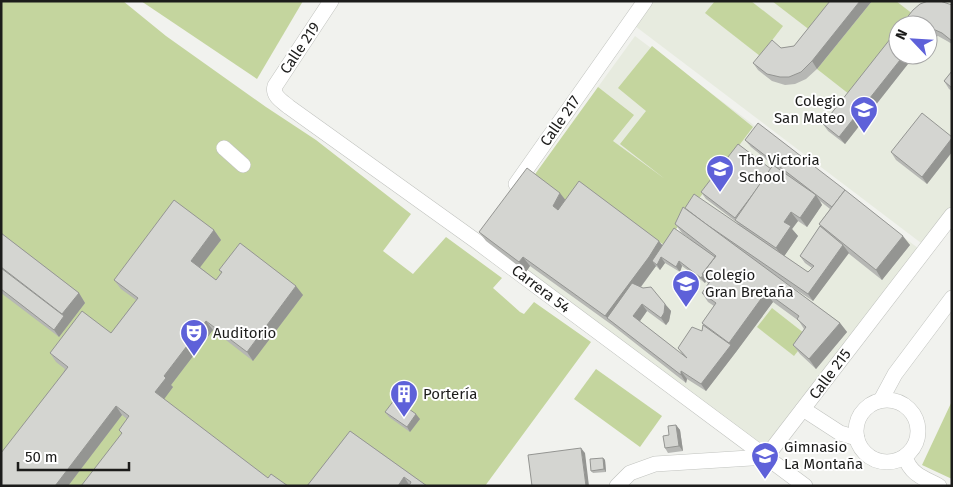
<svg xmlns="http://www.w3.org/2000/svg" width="953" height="487" font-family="'Fira Sans',sans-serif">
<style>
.built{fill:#e7ebdf;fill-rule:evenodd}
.green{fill:#c4d59e}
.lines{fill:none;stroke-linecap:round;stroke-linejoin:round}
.minor-casing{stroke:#c1c3bf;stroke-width:16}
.minor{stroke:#fff;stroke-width:15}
.wall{fill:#b6b7b4;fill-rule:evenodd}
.shaded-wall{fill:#949592}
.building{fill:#d4d5d1;stroke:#949592}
.labels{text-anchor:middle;stroke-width:4;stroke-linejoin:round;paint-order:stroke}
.street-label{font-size:15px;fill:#1c1c1b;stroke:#fff}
.poi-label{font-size:15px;fill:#1c1c1b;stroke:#fff;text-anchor:start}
</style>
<rect width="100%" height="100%" fill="#f1f2ee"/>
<g class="built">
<path d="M653,1H952V212L925,246L635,26ZM898,25H928V55H898Z"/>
<path d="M635,36L918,248L765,451L486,241L595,94L598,87ZM583,184L664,245L682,220L686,225L677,234L666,250Z"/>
</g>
<g class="green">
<polygon points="1,1 123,1 166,36 266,107 316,140 411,214 383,251 413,274 446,237 502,278 493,288 520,312 524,314 534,302 591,342 485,486 1,486"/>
<polygon points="141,1 303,1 257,79"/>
<polygon points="715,1 751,1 783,26 760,56 705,13"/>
<polygon points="772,1 835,1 811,31"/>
<polygon points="872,1 896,1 918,18 912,25 898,25 898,43 854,98 817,69"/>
<polygon points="652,46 753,127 664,245 585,190 567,202 533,177 598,87 634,115 613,141 665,179 620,144 646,111 618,88"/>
<polygon points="772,308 809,337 794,356 757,327"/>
<polygon points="596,369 662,416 640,447 574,399"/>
<polygon points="952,401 952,479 922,465"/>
</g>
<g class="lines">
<defs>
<g id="minor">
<path d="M331,1L275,86C272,96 282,101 289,107L476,241L805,486"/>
<polyline points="224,148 243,165"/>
<polyline points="516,184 645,1"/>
<polyline points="881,400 895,374 952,298"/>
<circle cx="887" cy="431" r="31"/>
<polyline points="803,409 840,433 857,438"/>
<path d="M905,457C911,475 924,478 939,486"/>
<polyline points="617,486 630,473 655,464 766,457 952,215"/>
</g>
</defs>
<use href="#minor" class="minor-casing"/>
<use href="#minor" class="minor"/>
</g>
<g class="wall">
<polygon points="830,1 872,1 817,69 806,79 795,84 785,85 772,81 758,70 753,63 781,48 794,46"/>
<polygon points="952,5 952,44 947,41 938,36 928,38 928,25"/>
<polygon points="898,55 915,55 845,144 828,131 823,124"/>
<polygon points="952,71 952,91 949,89 944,81"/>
<polygon points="952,137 952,152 927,184 896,160 891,152"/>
<path d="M745,140L910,245L882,280L848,253L813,301L786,283L840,323L847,332L816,369L800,354L793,345L804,329L799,321L773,302L736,352L706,391L687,379L686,383L612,325L530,266L526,272L486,241L479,232L565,200L663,245L690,239L682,233L675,224L685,208L739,224L706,199L701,192L771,169H778L751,147ZM820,201L830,209L819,224L820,226L800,256L805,263L812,268L808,272L784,256L798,236L792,229L798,221L807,227L822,205ZM665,263L680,272L682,266L705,283L706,281L708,284L702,293L708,302L714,306L702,323L703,325L702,331L678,348L684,356L639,322L647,311L666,325L669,321L671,311L665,304L641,287L656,266L660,270Z"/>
<polygon points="214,230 221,240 200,267 216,280 221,273 219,270 303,295 253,361 213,330 171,385 173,387 164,399 268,478 288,486 121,433 119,430 127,419 122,415 68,486 1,486 65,369 56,362 50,353 111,333 136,300 121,289 114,280"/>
<polygon points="1,233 79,293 85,303 59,337 1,293"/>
<polygon points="385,412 420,419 410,432 389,417"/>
<polygon points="676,425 680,430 683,451 668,453 665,448 669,435"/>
<polygon points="350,431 427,486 307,486"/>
<polygon points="603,458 605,460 606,472 593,473 591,471"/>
</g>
<g class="shaded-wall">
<polygon points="860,1 872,1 817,69 812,61"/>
<polygon points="904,55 915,55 845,144 839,137"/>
<polygon points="952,138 952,152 927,184 922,177"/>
<polygon points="560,193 567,202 560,215 553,206"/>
<polygon points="816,195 822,205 807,227 800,218"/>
<polygon points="791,212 798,221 792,229 798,236 783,258 776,248 784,222"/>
<polygon points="214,230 221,240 198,270 191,261"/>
<polygon points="903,236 910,245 882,280 876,270"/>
<polygon points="659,241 666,250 661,257 665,263 660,270 657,265 652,261 656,266 614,323 605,316"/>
<polygon points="843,245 849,253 813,301 808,294"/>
<polygon points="523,257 530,266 526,272 519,262"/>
<polygon points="679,261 682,266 680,272 676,267"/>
<polygon points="703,276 706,281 705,283 701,278"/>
<polygon points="296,286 303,295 253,361 247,352"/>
<polygon points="766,292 773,302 736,352 706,391 701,384 731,345 729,343"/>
<polygon points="79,293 85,303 59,337 54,330 64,316 62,314"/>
<polygon points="642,304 647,311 638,324 633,316"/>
<polygon points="665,304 671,311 669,321 666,325 661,318"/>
<polygon points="206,321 213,330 171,385 173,387 162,402 155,392 164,376"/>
<polygon points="840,323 847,332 816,369 809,359"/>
<polygon points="681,371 687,379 686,383 681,375"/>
<polygon points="116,406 122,415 68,486 55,486"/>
<polygon points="416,414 420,419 410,432 407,427"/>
<polygon points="676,425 680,430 683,451 679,446"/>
<polygon points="581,448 585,453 589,486 586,486"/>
<polygon points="603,458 605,460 606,472 604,469"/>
<polygon points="404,477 410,486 398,486"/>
</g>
<g class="building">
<polygon points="830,1 860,1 812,61 801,72 789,77 780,77 767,74 753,63 772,40 781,48 794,46"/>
<polygon points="928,1 940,1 952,5 952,41 942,33 933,29 928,29 928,25 901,25 913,10 920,4"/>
<polygon points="898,29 898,55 904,55 839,137 823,124"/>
<polygon points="952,71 952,88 944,81"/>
<polygon points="922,113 952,137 952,138 922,177 891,152"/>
<polygon points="758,123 845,190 832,207 745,140"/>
<polygon points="738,144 771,169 753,194 735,218 701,192"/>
<polygon points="773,165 816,195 800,218 791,212 784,222 791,226 776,248 735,220"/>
<polygon points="527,168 560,193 553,206 558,210 579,181 659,241 649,257 605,316 523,257 519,262 479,232"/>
<polygon points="845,190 903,236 876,270 819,224"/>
<polygon points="694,194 808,272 814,266 800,256 820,226 843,245 808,294 706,224 685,208"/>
<polygon points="174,200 214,230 191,261 216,280 222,272 219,270 240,243 296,286 247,352 206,321 164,376 166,378 155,392 268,478 271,474 288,486 81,486 122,433 119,430 129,416 116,406 55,486 1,486 1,453 68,367 50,353 82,311 111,333 138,298 114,280"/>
<polygon points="683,207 840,323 809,359 793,345 806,327 797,319 799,316 766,292 729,343 702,323 716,303 702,293 711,280 702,274 716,256 675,224"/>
<polygon points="674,228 715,257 702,274 703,275 701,278 679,261 676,267 661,257 657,265 652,261"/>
<polygon points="1,233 79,293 62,314 1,267"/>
<polygon points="1,268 64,316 54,330 1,289"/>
<polygon points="632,283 643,288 651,287 665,304 664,313 661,318 642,304 633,316 687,358 678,348 692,327 702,331 703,325 731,345 701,384 681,371 681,375 607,318"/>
<polygon points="395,399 416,414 407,427 385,412"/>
<polygon points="676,425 679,446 665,448 663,436 669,435 668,426"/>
<polygon points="350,431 427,486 409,486 411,482 404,477 398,486 307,486"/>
<polygon points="581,448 586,486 532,486 528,455"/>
<polygon points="603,458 604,469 591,471 590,459"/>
</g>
<defs>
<symbol id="school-pin" viewBox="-11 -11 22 30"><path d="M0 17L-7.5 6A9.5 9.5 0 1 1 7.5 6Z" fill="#5e61d9" stroke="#fff"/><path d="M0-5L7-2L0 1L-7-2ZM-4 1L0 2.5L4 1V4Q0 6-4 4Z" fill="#fff"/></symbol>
<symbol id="theatre-pin" viewBox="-11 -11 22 30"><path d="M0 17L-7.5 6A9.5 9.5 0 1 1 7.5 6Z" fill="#5e61d9" stroke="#fff"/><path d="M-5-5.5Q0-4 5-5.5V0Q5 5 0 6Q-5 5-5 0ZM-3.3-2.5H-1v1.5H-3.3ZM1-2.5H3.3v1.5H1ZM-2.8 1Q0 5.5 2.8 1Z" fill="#fff"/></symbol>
<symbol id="building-pin" viewBox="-11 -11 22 30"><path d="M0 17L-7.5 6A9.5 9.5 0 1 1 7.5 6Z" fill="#5e61d9" stroke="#fff"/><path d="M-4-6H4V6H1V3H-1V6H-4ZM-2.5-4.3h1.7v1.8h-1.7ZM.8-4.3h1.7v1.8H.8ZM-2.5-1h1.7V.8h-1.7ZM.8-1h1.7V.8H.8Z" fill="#fff"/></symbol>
</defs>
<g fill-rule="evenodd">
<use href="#school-pin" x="848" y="94" width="32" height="43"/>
<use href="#school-pin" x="704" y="153" width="32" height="43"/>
<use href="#school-pin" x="670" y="268" width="32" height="43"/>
<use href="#theatre-pin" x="178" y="317" width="32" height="43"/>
<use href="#building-pin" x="388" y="378" width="32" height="43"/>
<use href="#school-pin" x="749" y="440" width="32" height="43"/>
</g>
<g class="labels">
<g class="street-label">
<text transform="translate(300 48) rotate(-56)" y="5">Calle 219</text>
<text transform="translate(560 121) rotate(-55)" y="5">Calle 217</text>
<text transform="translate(541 289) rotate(37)" y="5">Carrera 54</text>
<text transform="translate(830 374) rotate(-53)" y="5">Calle 215</text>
</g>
<g class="poi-label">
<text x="845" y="106" text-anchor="end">Colegio<tspan x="845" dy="17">San Mateo</tspan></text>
<text x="739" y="165">The Victoria<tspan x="739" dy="17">School</tspan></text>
<text x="705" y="280">Colegio<tspan x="705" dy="17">Gran Bretaña</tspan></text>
<text x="213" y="338">Auditorio</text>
<text x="423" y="399">Portería</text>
<text x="784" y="452">Gimnasio<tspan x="784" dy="17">La Montaña</tspan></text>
</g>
</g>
<rect width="953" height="487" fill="none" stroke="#1c1c1b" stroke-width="5"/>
<g transform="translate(913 40) rotate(295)"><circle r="24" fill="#ffffff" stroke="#a4a4a4"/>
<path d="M0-4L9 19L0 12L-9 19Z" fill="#5e61d9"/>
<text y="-8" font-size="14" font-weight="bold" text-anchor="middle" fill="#1c1c1b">N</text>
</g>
<path d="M18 462v8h111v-8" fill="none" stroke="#1c1c1b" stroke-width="2.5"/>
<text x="25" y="462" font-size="15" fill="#1c1c1b" stroke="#ffffff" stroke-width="4" paint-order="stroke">50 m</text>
</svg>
